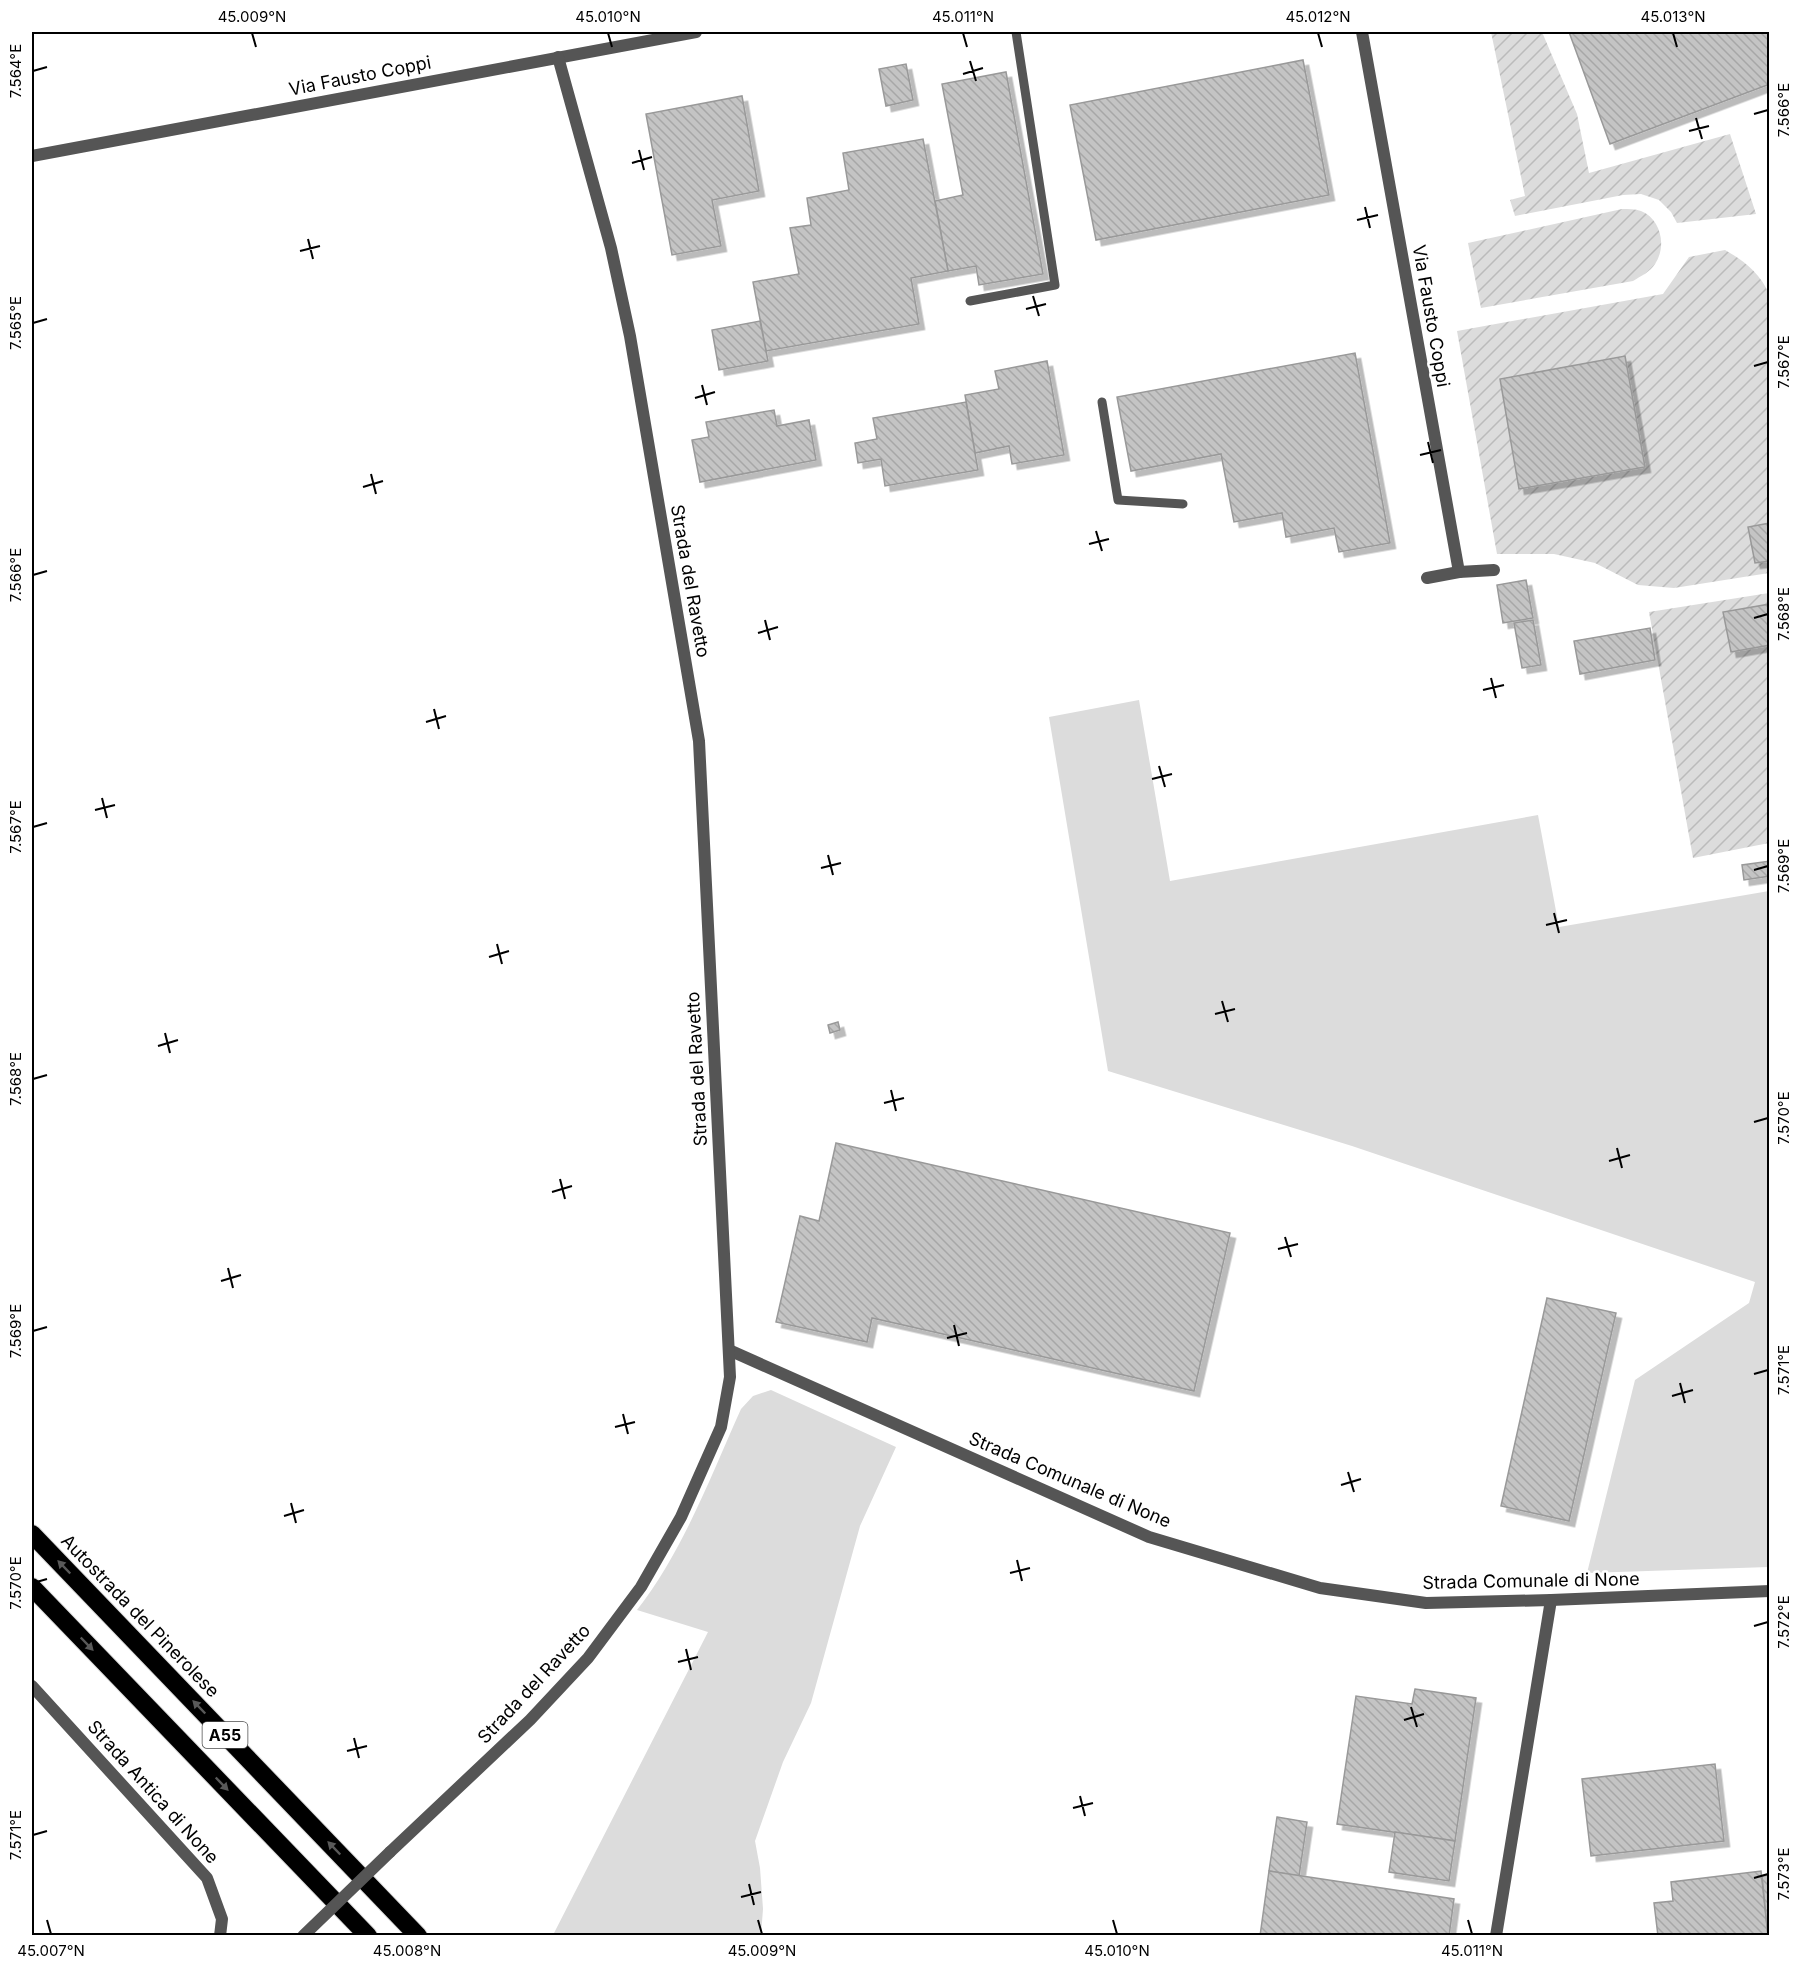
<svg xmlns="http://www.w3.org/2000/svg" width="1801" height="1967" font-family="Inter,sans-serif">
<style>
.grass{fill:#dcdcdc}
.garden{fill:url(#garden-furrows)}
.building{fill:url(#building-back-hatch);stroke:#999;stroke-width:1.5;filter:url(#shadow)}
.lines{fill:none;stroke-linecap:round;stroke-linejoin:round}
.highway-casing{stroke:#dbdbdb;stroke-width:20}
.lane{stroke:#555;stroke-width:9}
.street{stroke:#555;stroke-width:12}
.highway{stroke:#000;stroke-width:18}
.street-bridge{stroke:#555;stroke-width:12}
.oneway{fill:#595959}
.ticks{fill:none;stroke:#000;stroke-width:2}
.labels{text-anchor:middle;stroke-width:5;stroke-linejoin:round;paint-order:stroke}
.shield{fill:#fff;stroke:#4c4c4c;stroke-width:1.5}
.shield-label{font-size:16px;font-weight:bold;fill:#000}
.street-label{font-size:18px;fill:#000;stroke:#fff}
.neatline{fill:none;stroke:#000;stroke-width:2}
.ticks-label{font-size:15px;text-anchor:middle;fill:#000}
</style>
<defs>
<pattern id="garden-furrows" width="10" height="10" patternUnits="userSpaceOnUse" patternTransform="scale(1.5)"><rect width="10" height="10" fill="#dcdcdc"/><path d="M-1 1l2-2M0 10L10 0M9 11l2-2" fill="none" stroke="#bbb"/></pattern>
<pattern id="building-back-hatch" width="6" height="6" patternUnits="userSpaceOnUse" patternTransform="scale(1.5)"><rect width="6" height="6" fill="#c4c4c4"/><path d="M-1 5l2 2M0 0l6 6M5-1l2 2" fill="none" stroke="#a7a7a7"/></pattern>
<filter id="shadow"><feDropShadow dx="5.5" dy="5.5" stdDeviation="0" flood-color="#0004"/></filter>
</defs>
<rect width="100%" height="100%" fill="#fff"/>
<g class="grass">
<polygon points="1139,700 1170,881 1538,815 1559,927 1769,891 1769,1567 1587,1573 1635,1380 1749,1303 1755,1282 1352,1146 1108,1071 1049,717"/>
<path d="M771,1390L896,1447L860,1526L811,1703L783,1762L755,1841L760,1868L763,1909L761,1935H553L708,1632L637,1610C683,1551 710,1478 741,1409L753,1396Z"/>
</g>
<g class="garden">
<polygon points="1491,32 1542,32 1577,114 1589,173 1730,134 1756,214 1677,223 1671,212 1659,200 1641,194 1623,195 1515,216 1510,200 1525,196"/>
<path d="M1622,209C1628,209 1635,209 1641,211C1661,219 1667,246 1655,264C1650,272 1641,276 1633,281L1481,308L1468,243Z"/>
<path d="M1725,250C1743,260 1761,274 1769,294V573L1674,588L1638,585L1595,563L1554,554H1497L1457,331L1663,294L1689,257Z"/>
<polygon points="1769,593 1769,843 1693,858 1649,612"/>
</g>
<g class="building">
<polygon points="1569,32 1770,32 1770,84 1610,144"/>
<polygon points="1303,60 1329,195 1096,240 1070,105"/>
<polygon points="906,64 913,100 886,106 879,69"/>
<polygon points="1006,72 1043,274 979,285 976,266 948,271 935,201 963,195 942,84"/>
<polygon points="742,96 759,191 712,200 721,246 672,255 646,114"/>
<polygon points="923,139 948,271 911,278 919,324 766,351 753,282 799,274 790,228 811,225 807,198 849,190 843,153"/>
<polygon points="760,321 768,361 719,370 712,330"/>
<polygon points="1355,353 1390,543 1339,552 1334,528 1286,537 1282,513 1234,522 1221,454 1131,471 1117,397"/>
<polygon points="1625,356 1645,467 1519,489 1500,379"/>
<polygon points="1047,361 1064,455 1012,464 1009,446 975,453 965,395 999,389 995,371"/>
<polygon points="966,402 978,470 885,486 881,459 858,463 855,443 877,439 873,418"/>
<polygon points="774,410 777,426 809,420 816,460 700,482 692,440 709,437 706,422"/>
<polygon points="1770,523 1770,561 1755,563 1748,527"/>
<polygon points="1526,580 1533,618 1503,623 1497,585"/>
<polygon points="1770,604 1770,645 1731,652 1723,612"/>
<polygon points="1533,620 1541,665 1522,668 1514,623"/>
<polygon points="1650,628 1655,660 1580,674 1574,641"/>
<polygon points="1770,861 1770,876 1744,880 1742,865"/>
<polygon points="838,1022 840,1030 830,1033 828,1025"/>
<polygon points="836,1143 1230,1233 1194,1391 872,1318 867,1342 776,1322 800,1216 819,1221"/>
<polygon points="1547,1298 1616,1313 1569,1521 1501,1506"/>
<polygon points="1415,1689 1476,1698 1455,1841 1337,1824 1356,1696 1412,1704"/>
<polygon points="1715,1764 1724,1841 1591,1856 1582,1779"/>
<polygon points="1277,1817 1307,1822 1299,1876 1269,1871"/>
<polygon points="1395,1832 1455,1841 1449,1881 1389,1872"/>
<polygon points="1269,1871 1454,1899 1449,1936 1260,1936"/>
<polygon points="1761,1871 1768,1936 1658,1936 1654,1903 1673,1901 1671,1882"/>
<polygon points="1770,1875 1770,1936 1768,1936 1762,1876"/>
</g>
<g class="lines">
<defs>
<g id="highway">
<polyline points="32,1534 418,1936"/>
<polyline points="32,1587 368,1936"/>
</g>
</defs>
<use href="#highway" class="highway-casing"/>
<g class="lane">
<polyline points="970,301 1055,285 1016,32"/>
<polyline points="1102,402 1118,500 1183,504"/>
</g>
<g class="street">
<polyline points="1362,32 1459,572 1494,570"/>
<polyline points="32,156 696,32"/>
<polyline points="1427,578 1459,572"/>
<polyline points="729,1350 1149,1537 1320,1588 1426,1603 1551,1600 1770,1591"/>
<polyline points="32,1686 207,1878 222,1919 220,1936"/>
<polyline points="390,1852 530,1720 588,1658 641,1587 681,1517 721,1427 730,1377 699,741 630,336 611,248 558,57"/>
<polyline points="1496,1936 1551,1600"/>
</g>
<use href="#highway" class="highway"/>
<polyline class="street-bridge" points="303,1936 390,1852"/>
</g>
<defs><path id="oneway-solid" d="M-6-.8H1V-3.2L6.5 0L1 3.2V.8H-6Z" transform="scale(1.5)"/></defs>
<g class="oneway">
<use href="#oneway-solid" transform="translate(64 1567) rotate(-134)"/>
<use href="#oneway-solid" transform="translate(87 1644) rotate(46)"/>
<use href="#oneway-solid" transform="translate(199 1707) rotate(-134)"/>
<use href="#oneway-solid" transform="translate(222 1784) rotate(46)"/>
<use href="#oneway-solid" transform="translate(334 1848) rotate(-134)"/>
</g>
<path class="ticks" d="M252,33L256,47M608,33L612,47M963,33L967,47M1318,33L1322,47M1673,33L1677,47M970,61L976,81M33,71L47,67M963,74L983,68M1754,114L1768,110M1696,118L1702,139M1689,131L1709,126M639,150L644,170M632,163L652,157M1365,207L1370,228M1357,220L1378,215M308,239L313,259M300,251L320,246M1033,296L1039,316M1026,309L1046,304M33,323L47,319M1754,366L1768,362M702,385L707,405M695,398L715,392M1428,442L1433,463M1420,455L1441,450M371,474L376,494M363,487L383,481M1096,531L1102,551M1089,544L1109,539M33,575L47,571M1754,618L1768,614M765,620L770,640M758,633L778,627M1491,678L1496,698M1483,690L1504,685M434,709L439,729M426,722L446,716M1159,766L1165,787M1152,779L1172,774M102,798L107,818M95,810L115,805M33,827L47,823M828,855L833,875M821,868L841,863M1754,870L1768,866M1554,913L1559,933M1546,925L1567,920M497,944L502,964M489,957L509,951M1222,1001L1228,1022M1215,1014L1235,1009M165,1033L170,1053M158,1046L178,1040M33,1079L47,1075M891,1090L896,1111M884,1103L904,1098M1754,1122L1768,1118M1617,1148L1622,1168M1609,1161L1630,1155M560,1179L565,1199M552,1192L572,1186M1285,1237L1291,1257M1278,1249L1298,1244M228,1268L233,1288M221,1281L241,1275M954,1325L959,1346M33,1331L47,1327M947,1338L967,1333M1754,1374L1768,1370M1680,1383L1685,1403M1672,1396L1693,1390M623,1414L628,1434M615,1427L635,1422M1348,1472L1354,1492M1341,1485L1361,1479M291,1503L296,1523M284,1516L304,1510M1017,1560L1022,1581M1010,1573L1030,1568M33,1583L47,1579M1754,1626L1768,1622M686,1649L691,1670M678,1662L698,1657M1411,1707L1417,1727M1404,1720L1424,1714M354,1738L359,1758M347,1751L367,1746M1080,1796L1085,1816M1073,1808L1093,1803M33,1835L47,1831M1754,1878L1768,1874M749,1884L754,1905M741,1897L761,1892M47,1920L51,1934M403,1920L407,1934M758,1920L762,1934M1113,1920L1117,1934M1468,1920L1472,1934"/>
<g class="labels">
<rect class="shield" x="202.5" y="1722" width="45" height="26" rx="4.5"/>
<g class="shield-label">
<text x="225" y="1741">A55</text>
</g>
<g class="street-label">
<text transform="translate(360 76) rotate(-11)" y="6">Via Fausto Coppi</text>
<text transform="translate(1431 316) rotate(80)" y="6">Via Fausto Coppi</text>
<text transform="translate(690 581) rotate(80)" y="6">Strada del Ravetto</text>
<text transform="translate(697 1069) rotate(-93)" y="6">Strada del Ravetto</text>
<text transform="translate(1070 1480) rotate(23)" y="6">Strada Comunale di None</text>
<text transform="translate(1531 1581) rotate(-1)" y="6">Strada Comunale di None</text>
<text transform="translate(140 1616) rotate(46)" y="6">Autostrada del Pinerolese</text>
<text transform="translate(534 1684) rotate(-47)" y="6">Strada del Ravetto</text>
<text transform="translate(153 1792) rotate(48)" y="6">Strada Antica di None</text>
</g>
</g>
<rect width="1801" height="1967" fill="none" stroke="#ffffff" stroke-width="66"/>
<rect x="33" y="33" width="1735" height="1901" class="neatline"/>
<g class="ticks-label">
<text x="252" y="22">45.009°N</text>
<text x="608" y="22">45.010°N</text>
<text x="963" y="22">45.011°N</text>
<text x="1318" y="22">45.012°N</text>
<text x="1673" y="22">45.013°N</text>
<text transform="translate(16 71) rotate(-90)" y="5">7.564°E</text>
<text transform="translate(1784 110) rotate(-90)" y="5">7.566°E</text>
<text transform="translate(16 323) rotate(-90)" y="5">7.565°E</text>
<text transform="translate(1784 362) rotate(-90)" y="5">7.567°E</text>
<text transform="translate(16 575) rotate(-90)" y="5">7.566°E</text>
<text transform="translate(1784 614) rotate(-90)" y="5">7.568°E</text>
<text transform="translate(16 827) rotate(-90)" y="5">7.567°E</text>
<text transform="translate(1784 866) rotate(-90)" y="5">7.569°E</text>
<text transform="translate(16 1079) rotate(-90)" y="5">7.568°E</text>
<text transform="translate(1784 1118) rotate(-90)" y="5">7.570°E</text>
<text transform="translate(16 1331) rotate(-90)" y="5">7.569°E</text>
<text transform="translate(1784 1370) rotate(-90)" y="5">7.571°E</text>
<text transform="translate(16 1583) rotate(-90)" y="5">7.570°E</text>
<text transform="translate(1784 1622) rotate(-90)" y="5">7.572°E</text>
<text transform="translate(16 1835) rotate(-90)" y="5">7.571°E</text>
<text transform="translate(1784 1874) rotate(-90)" y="5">7.573°E</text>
<text x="51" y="1956">45.007°N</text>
<text x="407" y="1956">45.008°N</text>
<text x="762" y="1956">45.009°N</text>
<text x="1117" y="1956">45.010°N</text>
<text x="1472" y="1956">45.011°N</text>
</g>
</svg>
